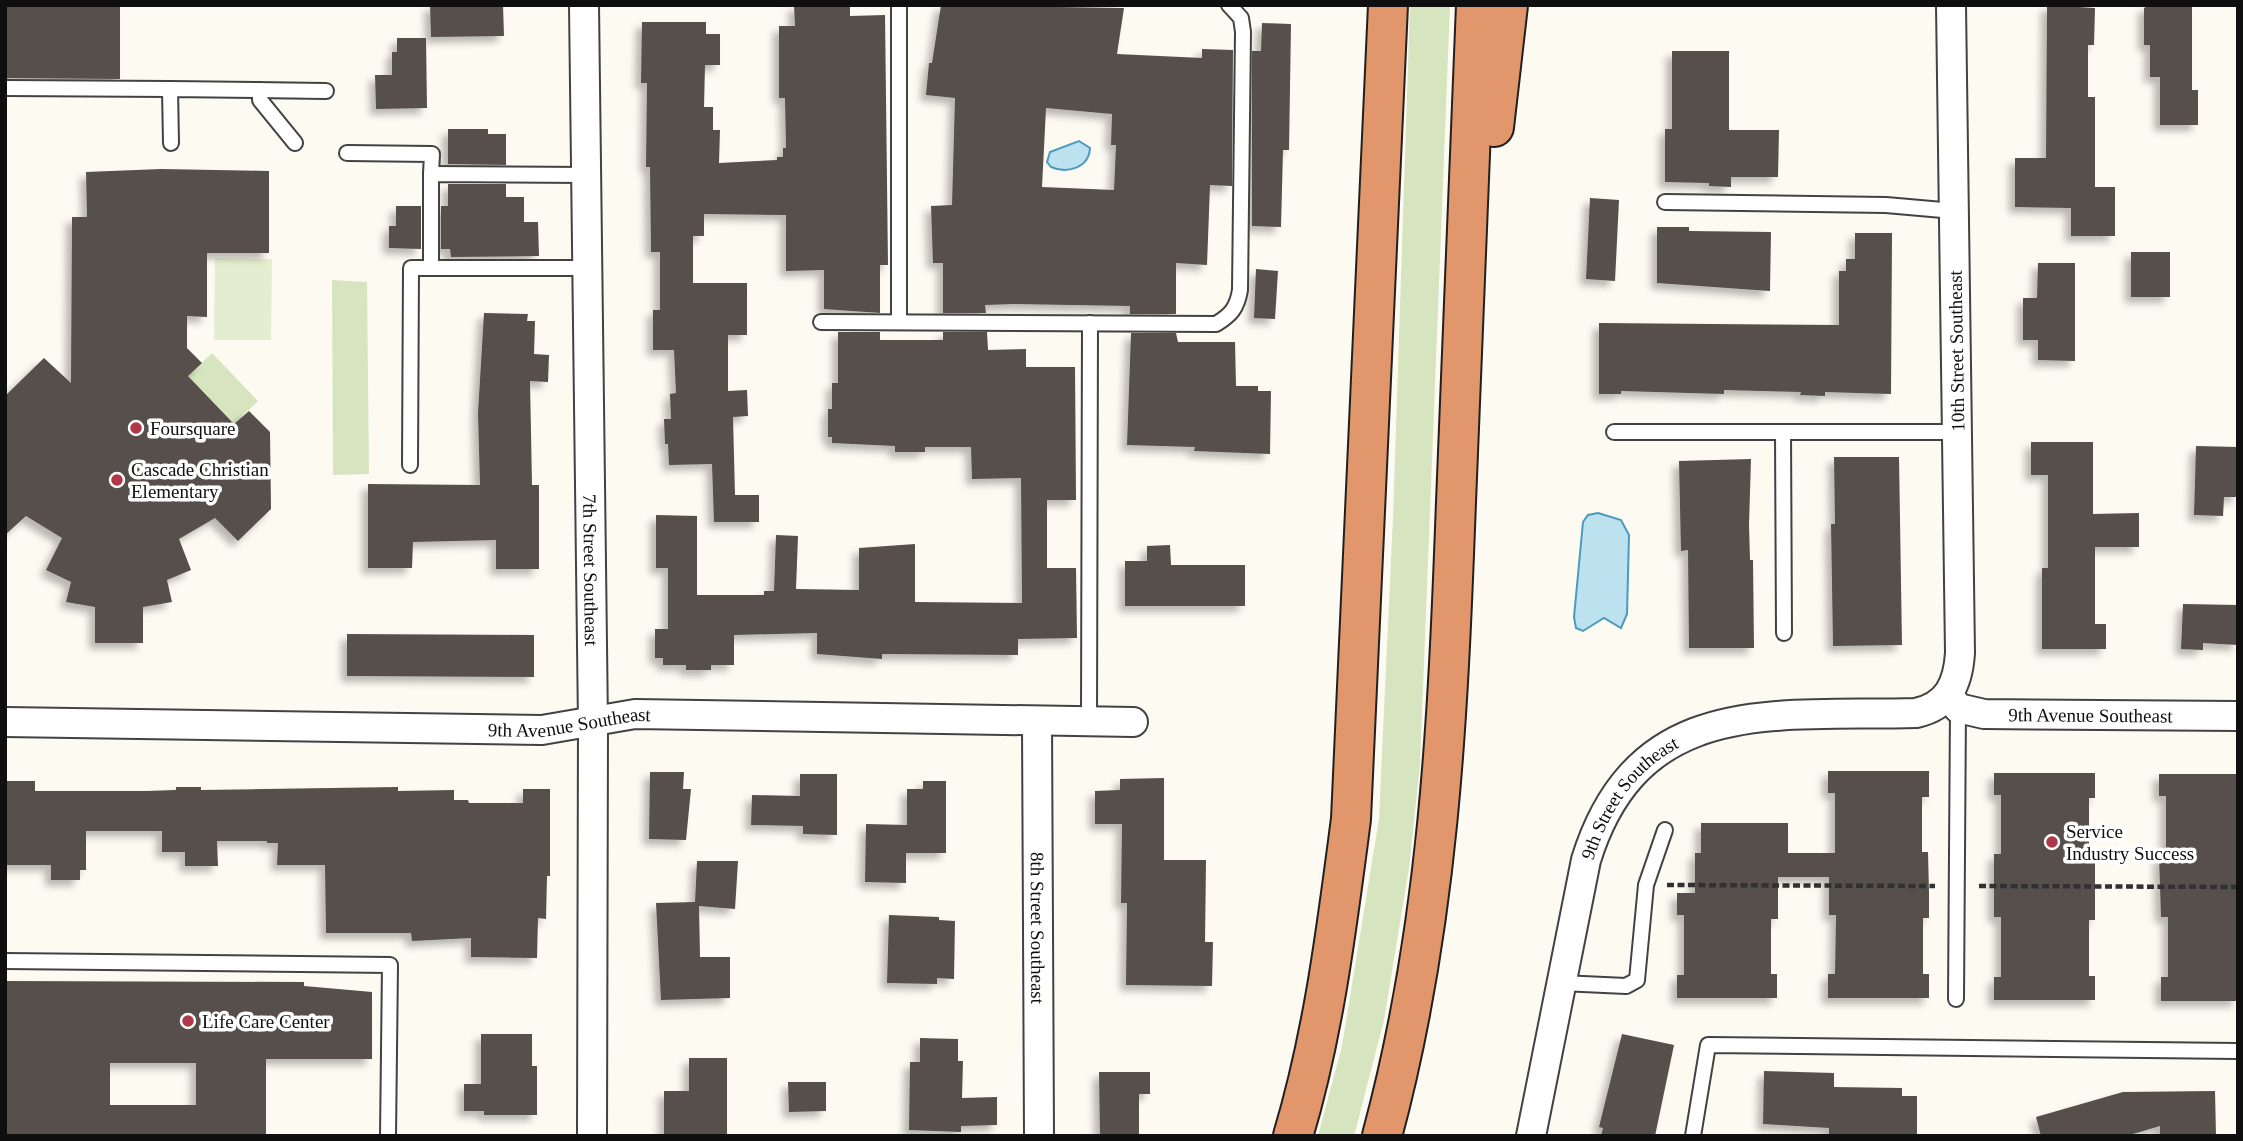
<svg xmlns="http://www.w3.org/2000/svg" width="2243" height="1141" font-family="'Times New Roman',serif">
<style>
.green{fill:#d6e4bf}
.pitch{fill:#e5edd0}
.water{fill:#bce1ef;stroke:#4c9bbd;stroke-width:2}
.building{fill:#564f4c;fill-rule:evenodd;filter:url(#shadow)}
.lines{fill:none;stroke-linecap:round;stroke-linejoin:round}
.service-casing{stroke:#424242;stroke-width:18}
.minor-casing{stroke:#424242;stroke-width:32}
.motorway-casing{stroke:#202020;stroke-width:42}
.path{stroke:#313131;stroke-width:4.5;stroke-dasharray:7 3.5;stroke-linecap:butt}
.service{stroke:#fff;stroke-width:14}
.minor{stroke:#fff;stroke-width:28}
.motorway{stroke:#e2966b;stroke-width:38}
.poi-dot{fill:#ae3749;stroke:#fff;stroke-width:2.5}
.labels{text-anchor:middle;stroke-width:7;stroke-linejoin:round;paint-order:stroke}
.street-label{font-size:19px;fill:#0f0f0f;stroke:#fff}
.poi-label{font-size:19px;fill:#0f0f0f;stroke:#fff;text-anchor:start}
</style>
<defs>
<filter id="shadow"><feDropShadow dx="-6" dy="6" stdDeviation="3.5" flood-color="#0004"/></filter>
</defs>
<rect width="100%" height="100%" fill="#fdfaf2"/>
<g class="green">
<polygon points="1410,5 1450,5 1420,764 1409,868 1384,1020 1354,1136 1318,1136 1342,1046 1379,819 1393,518"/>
<polygon points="332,280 367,282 369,474 333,475"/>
<polygon points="212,353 258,401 234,424 188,376"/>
</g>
<polygon class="pitch" points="215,258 272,259 271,340 214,340"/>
<g class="water">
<path d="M1079,141L1090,148C1089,168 1067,174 1051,167L1047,162L1050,152Z"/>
<polygon points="1598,513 1621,520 1629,535 1627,614 1621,628 1604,618 1583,631 1576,628 1574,617 1583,522 1588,515"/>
</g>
<g class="building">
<polygon points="5,5 120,5 120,79 5,78"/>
<polygon points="430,5 503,5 504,36 431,37"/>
<polygon points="794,5 850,5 850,16 885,15 888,265 880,265 880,313 824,309 824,270 786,271 786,215 704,214 704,236 693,236 693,283 747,283 747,335 728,335 728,391 747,390 748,416 733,417 735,495 759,495 759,522 714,522 712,464 669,465 668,444 665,444 664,419 671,419 670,394 676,393 674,350 653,350 653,310 660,310 660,252 651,252 650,167 646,167 647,83 641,83 642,22 706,22 706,34 720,34 720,65 705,65 704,107 713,107 713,130 720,130 719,163 777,160 777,157 783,157 783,148 786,148 785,98 779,98 779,26 795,26"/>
<path d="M941,5L1124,8L1117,54L1202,58V49L1233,50L1232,186L1210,185L1207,265L1176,263V314H1130V306L1014,304L985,305L986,313H943V263H933L931,206L952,205L955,98L926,95L929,63H932ZM1046,108L1112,114L1111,145H1116L1114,190L1042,187Z"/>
<polygon points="2047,5 2095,8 2094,45 2088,45 2088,97 2095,97 2095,187 2115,187 2115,236 2071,236 2071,208 2015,207 2015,158 2046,158"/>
<polygon points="2149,5 2192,5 2192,90 2198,90 2198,125 2160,125 2160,77 2150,77 2150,45 2144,45 2144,8"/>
<polygon points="1262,23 1291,24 1289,150 1283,150 1281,227 1252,226 1252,51 1261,51"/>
<polygon points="397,38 426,38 427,108 376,109 375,75 392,75 392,52 397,52"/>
<polygon points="1672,51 1729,51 1729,130 1779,130 1778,177 1731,177 1731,187 1709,186 1709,183 1665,182 1665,129 1672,129"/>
<polygon points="448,129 488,129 488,134 506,134 506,165 448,164"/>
<polygon points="161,169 269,171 269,253 207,253 207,317 187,316 187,348 202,363 188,376 234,424 249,411 270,432 271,509 238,541 215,518 179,539 191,570 167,580 172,602 143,607 143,643 95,643 95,607 66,602 71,582 46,570 62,538 26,516 5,535 5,396 44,358 71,383 72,217 87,217 86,172"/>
<polygon points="448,184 506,184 506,197 524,197 524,222 538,222 539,256 451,257 450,249 441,249 441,206 448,206"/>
<polygon points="1590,198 1619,200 1615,281 1586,279"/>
<polygon points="396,206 421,206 421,249 389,248 389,226 396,226"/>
<polygon points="1657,227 1689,227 1689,231 1771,232 1770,291 1657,283"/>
<polygon points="1855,233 1892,233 1891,394 1825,392 1825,396 1800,395 1801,392 1724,390 1724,394 1621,391 1621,394 1599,394 1599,323 1839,325 1839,271 1846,271 1846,259 1855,259"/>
<rect x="2131" y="252" width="39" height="45"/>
<polygon points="2038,263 2075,263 2075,361 2038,360 2038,340 2023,340 2023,298 2037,298"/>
<polygon points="1256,269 1278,271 1275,319 1254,318"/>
<polygon points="484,313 528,314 527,321 535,321 534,354 549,355 548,382 530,381 532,485 539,485 539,569 496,569 496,540 413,542 412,568 368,568 368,484 480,485 478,413"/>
<polygon points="838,332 880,332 880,340 943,340 943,332 987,332 988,350 1026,349 1026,367 1075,367 1076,500 1047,500 1047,568 1076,568 1077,638 1018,639 1018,655 882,654 882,659 817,654 817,633 734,635 734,665 711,665 711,670 686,670 686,665 663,665 663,658 655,658 655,629 668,629 668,568 656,568 656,515 697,516 697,595 764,595 764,591 774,591 776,535 798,536 796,589 859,590 859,548 915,544 915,602 1022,603 1021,478 972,479 971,447 925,447 925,452 895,452 895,446 832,443 832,437 828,437 828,409 832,409 832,383 838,383"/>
<polygon points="1131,333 1176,333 1178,342 1235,342 1236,386 1258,386 1258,391 1271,391 1270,454 1194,451 1195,447 1127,445"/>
<polygon points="2031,442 2093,442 2093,514 2139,513 2139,547 2095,547 2095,624 2106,624 2106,649 2042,649 2042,568 2048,568 2048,475 2031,475"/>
<polygon points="2196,446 2238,447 2238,497 2224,497 2223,516 2194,515"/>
<polygon points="1834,457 1899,457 1902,645 1833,646 1831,524 1835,524"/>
<polygon points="1751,459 1749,525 1750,560 1753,560 1754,648 1689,648 1688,550 1681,551 1679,461"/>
<polygon points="1170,545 1171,565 1245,565 1245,606 1125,606 1125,561 1147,561 1147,546"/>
<polygon points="2183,604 2238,605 2238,645 2203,643 2203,650 2181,649"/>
<polygon points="347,634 534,635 534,677 347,676"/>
<polygon points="1828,771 1929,771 1929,797 1922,797 1922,852 1928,852 1929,893 1929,918 1923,918 1923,974 1929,974 1929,998 1828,998 1828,974 1835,974 1836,915 1829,915 1829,877 1778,877 1778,919 1771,919 1771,974 1777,974 1777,998 1677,998 1677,975 1684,975 1684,915 1677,915 1677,893 1695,893 1695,853 1701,853 1701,823 1788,823 1788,853 1835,853 1835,793 1828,793"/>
<polygon points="650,772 684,772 683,789 691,789 686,840 649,839"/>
<polygon points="1994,773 2095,773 2095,798 2089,798 2089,854 2095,854 2095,920 2089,920 2089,976 2095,976 2095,1000 1994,1000 1994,977 2001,977 2001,917 1994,917 1994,854 2001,854 2001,795 1994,795"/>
<polygon points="800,774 837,774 837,835 803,834 803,826 751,825 752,795 800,796"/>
<polygon points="2159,774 2238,774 2238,1001 2161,1001 2161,977 2168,977 2168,917 2161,917 2159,856 2166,856 2166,796 2159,796"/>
<polygon points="1164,778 1164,860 1206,860 1205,942 1213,942 1212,986 1126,985 1127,903 1121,903 1122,824 1095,824 1095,791 1120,790 1120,779"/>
<polygon points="5,781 35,781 35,791 146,791 176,790 176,787 201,787 201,790 398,787 398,791 454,790 454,800 468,800 469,803 523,803 523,789 550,789 550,876 547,876 546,919 538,918 537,958 471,957 471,938 412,941 411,933 326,933 325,865 277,865 278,843 267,843 267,841 217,841 218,866 185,866 185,852 162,852 162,831 86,831 86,870 80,870 80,880 51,880 51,865 5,865"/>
<polygon points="923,781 946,781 946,853 906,853 906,883 865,882 866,824 907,825 907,789 923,789"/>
<polygon points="697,861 738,861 735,909 699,906 700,957 730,957 730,998 661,1000 656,903 695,902"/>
<polygon points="889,915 939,917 939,920 955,921 954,979 937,978 937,984 887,983"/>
<path d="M5,981L304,982V986L372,992V1059H266V1136H5ZM110,1063H196V1105H110Z"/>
<polygon points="481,1034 532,1034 532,1066 537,1066 537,1115 484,1115 484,1111 464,1111 464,1084 481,1084"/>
<polygon points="1622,1034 1674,1045 1655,1136 1601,1136 1603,1128 1599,1127"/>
<polygon points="920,1038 958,1039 958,1061 963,1061 962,1098 997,1097 997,1125 961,1126 961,1132 909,1130 910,1062 920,1062"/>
<polygon points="689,1058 727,1058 727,1136 664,1136 664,1091 689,1091"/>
<polygon points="1764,1071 1834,1073 1834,1087 1902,1088 1902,1096 1917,1096 1917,1136 1829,1136 1829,1128 1763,1124"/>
<polygon points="1099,1072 1150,1072 1150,1094 1139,1094 1139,1136 1100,1136"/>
<polygon points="788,1082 826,1082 826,1111 789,1112"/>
<polygon points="2215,1091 2216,1136 2160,1136 2160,1126 2126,1136 2041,1136 2036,1117 2123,1092"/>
</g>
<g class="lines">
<defs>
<g id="service">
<polyline points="899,5 899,322"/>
<polyline points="5,88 170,89"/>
<polyline points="260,90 260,100 295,143"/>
<polyline points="171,143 170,89 326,91"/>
<polyline points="347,153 432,154 431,174"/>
<polyline points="1665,202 1886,205 1954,211"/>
<polyline points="431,268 431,174 586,175"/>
<path d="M821,322L1216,324C1231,315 1237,308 1240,290L1243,32L1241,18L1229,5"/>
<polyline points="1614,432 1957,432"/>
<polyline points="1783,432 1784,633"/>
<polyline points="410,465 411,268 587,268"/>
<polyline points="1089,722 1090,323"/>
<polyline points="5,961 390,965 388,1136"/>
<polyline points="1561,983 1626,986 1637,980 1646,885 1665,830"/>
<polyline points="1956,999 1958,708"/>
<polyline points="1693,1136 1708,1045 2238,1051"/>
</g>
<g id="minor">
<path id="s1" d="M584,5L593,724L592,1136"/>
<path id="s2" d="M1949,695L1958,708L1984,714L2238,716"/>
<path id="s3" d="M5,722L542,730L635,714L1133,722"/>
<path id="s4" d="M1037,722L1039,1136"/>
<path id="s5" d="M1531,1136L1586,860C1638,693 1774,717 1916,713C1948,706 1958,684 1960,653L1951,5"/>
</g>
<g id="motorway">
<polyline points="1494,127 1508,5"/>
<path d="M1293,1136C1324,1033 1337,925 1351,819L1388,5"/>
<path d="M1382,1136C1439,925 1448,719 1456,502C1463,336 1469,171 1476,5"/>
</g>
</defs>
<use href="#service" class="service-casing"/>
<use href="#minor" class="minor-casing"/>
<use href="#motorway" class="motorway-casing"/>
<g class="path">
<polyline points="1667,885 1935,886"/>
<polyline points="1979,886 2238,887"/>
</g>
<use href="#service" class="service"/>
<use href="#minor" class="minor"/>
<use href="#motorway" class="motorway"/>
</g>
<g class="poi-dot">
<circle cx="136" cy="428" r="7"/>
<circle cx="117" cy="480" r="7"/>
<circle cx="2052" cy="842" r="7"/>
<circle cx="188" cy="1021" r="7"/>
</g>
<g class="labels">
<g class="street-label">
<text transform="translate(1956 351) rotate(-91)" y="7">10th Street Southeast</text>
<text dy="7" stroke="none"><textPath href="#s1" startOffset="565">7th Street Southeast</textPath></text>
<text dy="7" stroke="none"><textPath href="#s2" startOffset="149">9th Avenue Southeast</textPath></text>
<text dy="7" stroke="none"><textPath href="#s3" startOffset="565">9th Avenue Southeast</textPath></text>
<text dy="7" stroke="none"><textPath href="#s5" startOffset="359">9th Street Southeast</textPath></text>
<text dy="7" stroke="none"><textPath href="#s4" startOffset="206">8th Street Southeast</textPath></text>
</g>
<g class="poi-label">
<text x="150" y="435">Foursquare</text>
<text x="131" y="476">Cascade Christian<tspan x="131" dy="22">Elementary</tspan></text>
<text x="2066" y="838">Service<tspan x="2066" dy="22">Industry Success</tspan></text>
<text x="202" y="1028">Life Care Center</text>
</g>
</g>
<rect width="2243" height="1141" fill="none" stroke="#0f0f0f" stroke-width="14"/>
</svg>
